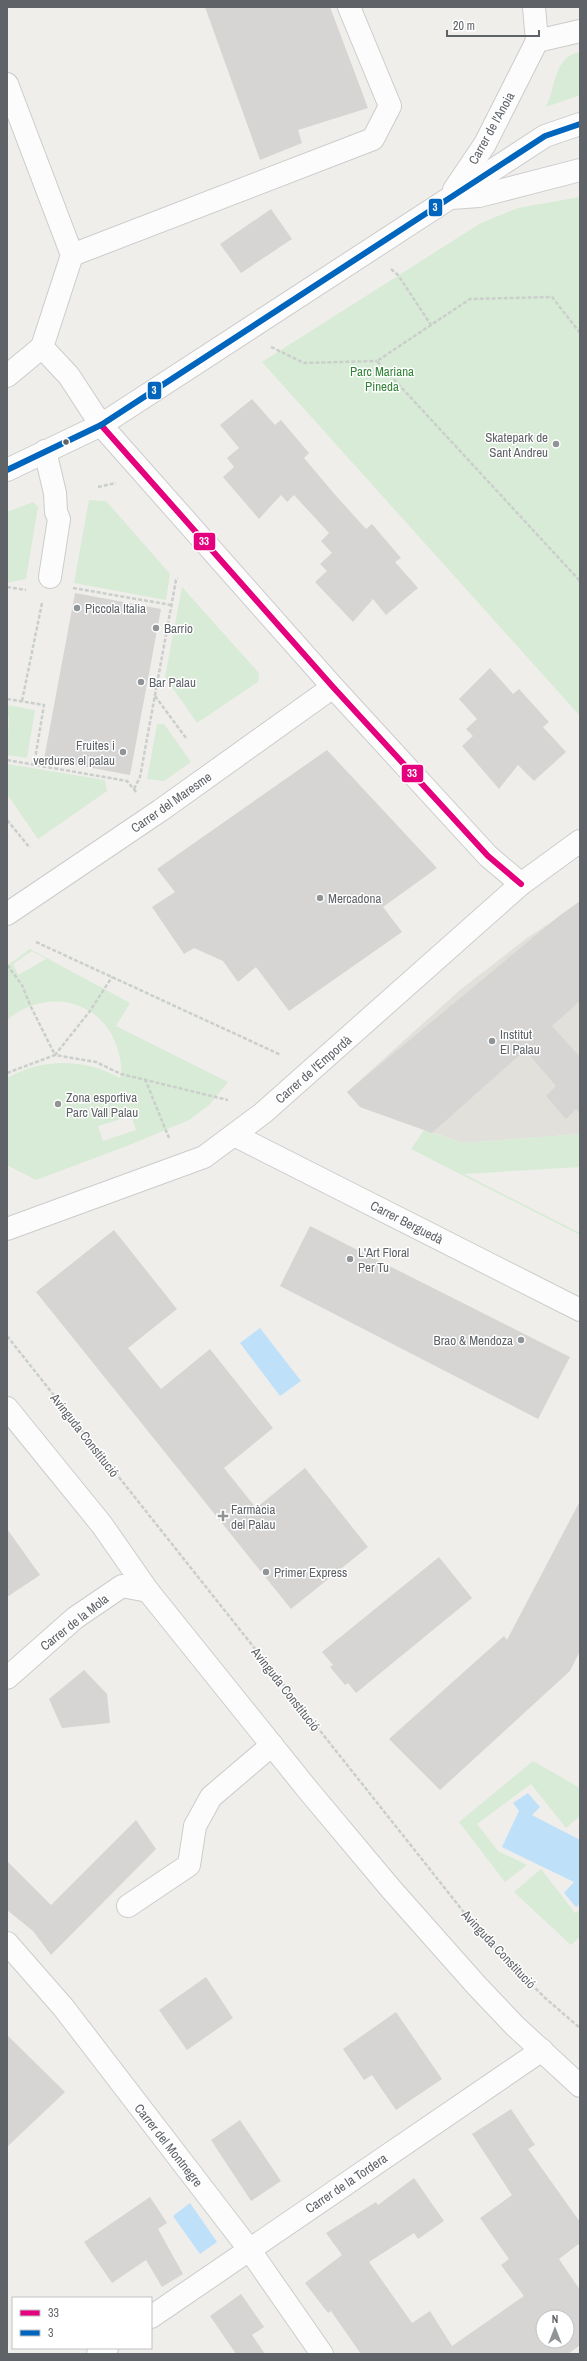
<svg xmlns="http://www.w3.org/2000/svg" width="587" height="2361" font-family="'Archivo Narrow',sans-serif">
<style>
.education{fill:#e2e0da}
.green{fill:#d8ebd6;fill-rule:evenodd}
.water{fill:#bfe0f9}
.building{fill:#d6d5d3;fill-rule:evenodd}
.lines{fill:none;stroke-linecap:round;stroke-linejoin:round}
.minor-casing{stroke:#cbcccc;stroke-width:24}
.path{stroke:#cacfcc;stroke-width:2.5;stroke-dasharray:4 2;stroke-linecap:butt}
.minor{stroke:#fdfcfc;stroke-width:22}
.bus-1-casing{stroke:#fff;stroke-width:9}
.bus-2-casing{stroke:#fff;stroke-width:9}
.bus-1{stroke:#e5007d;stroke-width:6}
.bus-2{stroke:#0065bd;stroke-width:6}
.bus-dot{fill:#5f6368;stroke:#fff;stroke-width:1.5}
.poi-dot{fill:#919496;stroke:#fff;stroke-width:1.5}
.labels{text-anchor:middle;stroke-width:3;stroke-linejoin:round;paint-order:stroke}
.street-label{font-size:13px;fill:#5f6368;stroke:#fff}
.park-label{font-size:13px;fill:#348238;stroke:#fff}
.poi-label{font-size:13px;fill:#5f6368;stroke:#fff;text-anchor:start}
.line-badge{stroke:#fff;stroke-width:1.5}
.badge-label{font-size:11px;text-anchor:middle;font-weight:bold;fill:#fff}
</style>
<rect width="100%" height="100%" fill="#efeeea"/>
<polygon class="education" points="580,903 580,1134 463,1143 360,1107 347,1092 460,990 527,938"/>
<g class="green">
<path d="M580,52V95L546,107C556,88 553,57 580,52Z"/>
<polygon points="580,197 580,716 262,362 481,223 518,208"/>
<polygon points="89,500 106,501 170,574 166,600 74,583"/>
<polygon points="33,502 38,507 26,579 7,583 7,512"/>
<polygon points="182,587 259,673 258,682 197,723 165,677"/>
<polygon points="7,705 35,710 27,758 7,755 9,717 7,717"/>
<polygon points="157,724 164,724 191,762 164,781 147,779"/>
<polygon points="7,764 105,780 107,791 38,839 7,794"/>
<path d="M30,949L130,1003L116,1026L228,1082L209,1105L189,1120L127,1146L36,1180L7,1165V1078C42,1058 85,1058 120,1078C123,1069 120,1056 117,1047C101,998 44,988 7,1020V966ZM32,951L46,959L18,975L13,964ZM131,1116L136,1130L103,1141L98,1126Z"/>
<polygon points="424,1130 463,1143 580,1134 580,1167 464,1174 580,1233 580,1235 411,1149"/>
<polygon points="533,1761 580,1788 580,1816 566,1828 531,1784 477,1824 498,1851 527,1865 505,1882 459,1822"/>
<polygon points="541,1869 575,1913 580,1910 580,1937 571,1945 514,1892"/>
</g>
<g class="water">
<polygon points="260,1328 301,1381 280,1396 240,1343"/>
<polygon points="528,1793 540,1807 532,1815 580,1840 580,1904 576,1907 564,1893 574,1882 502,1847 519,1811 513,1803"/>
<polygon points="190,2203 217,2242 200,2254 173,2216"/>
</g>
<g class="building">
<polygon points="205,7 330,7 368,108 298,130 302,143 260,160"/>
<polygon points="271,209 292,239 241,273 220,244"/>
<polygon points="252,399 275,425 281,420 309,453 304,458 337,497 366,529 372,524 401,558 395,562 418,588 386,615 373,599 353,622 315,582 327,571 320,564 332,553 321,541 329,533 294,495 287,502 281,495 259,519 223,477 234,467 227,458 239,448 220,425"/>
<polygon points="75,593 161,609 130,775 44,759"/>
<polygon points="490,668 513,694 519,689 549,722 543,727 566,752 534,781 518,765 499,789 462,746 473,736 466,729 477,719 459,699"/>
<polygon points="327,750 437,868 383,907 402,932 289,1011 256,967 238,982 223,961 194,948 184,954 152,907 175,892 157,869"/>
<polygon points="580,901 580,1001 552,1026 580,1057 580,1114 576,1109 566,1119 546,1096 556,1086 525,1050 432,1133 360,1107 347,1092 559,916"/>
<polygon points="310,1226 570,1357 538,1419 280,1286"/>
<polygon points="114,1230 177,1309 128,1348 161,1389 210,1349 273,1428 224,1468 256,1508 305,1468 368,1547 291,1609 36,1292"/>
<polygon points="580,1501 580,1651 570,1671 440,1790 389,1739 504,1636 507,1640"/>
<polygon points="7,1529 40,1575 7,1597"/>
<polygon points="439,1557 472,1598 356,1693 348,1683 345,1685 330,1667 333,1665 322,1652"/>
<polygon points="84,1670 107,1694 110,1723 62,1728 49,1699"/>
<polygon points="136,1820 156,1849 51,1955 33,1931 7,1910 7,1861 51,1905"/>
<polygon points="206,1977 233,2018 187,2050 159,2010"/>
<polygon points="396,2012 442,2079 396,2110 372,2075 364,2080 343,2049"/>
<polygon points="7,2035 65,2092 7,2147"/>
<path d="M511,2109L535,2145L528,2149L580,2222V2243L559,2259L580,2290V2345L568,2354H361L331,2311L328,2313L305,2283L342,2255L326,2233L376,2202L378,2205L414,2178L444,2221L418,2239L414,2233L369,2262L412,2323L430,2311L452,2346L524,2296L501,2265L509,2259L480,2218L512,2195L472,2134ZM543,2317H567V2341H543Z"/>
<polygon points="240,2120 281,2181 251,2201 211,2140"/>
<polygon points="150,2197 167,2223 158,2229 183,2274 162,2287 146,2260 112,2283 84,2242"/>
<polygon points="241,2294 264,2327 252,2335 265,2354 236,2354 210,2316"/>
</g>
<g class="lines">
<defs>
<g id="minor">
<polyline points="534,7 537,41"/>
<polyline points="7,84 72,255 42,347 69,376 101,425 333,687 488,856 521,884"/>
<polyline points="454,190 485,144 537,41 580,31"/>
<polyline points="451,198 479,196 580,170"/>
<polyline points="72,255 373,139 390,106 349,7"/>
<polyline points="7,376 42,347"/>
<polyline points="45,451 55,493 56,512 59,519 50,577"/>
<polyline points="7,470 101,425 545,136 580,124"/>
<polyline points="7,914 161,810 333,687"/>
<polyline points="234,1135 580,1310"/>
<polyline points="7,1229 204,1157 263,1113 521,884 580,841"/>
<polyline points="7,1408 102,1525 148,1591 308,1790 391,1889 477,1986 515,2026 580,2086"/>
<polyline points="7,1678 75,1618 122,1586 148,1591"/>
<polyline points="128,1906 189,1865 195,1826 211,1797 272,1745"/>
<polyline points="7,1943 63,2007 249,2249 322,2354"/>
<polyline points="151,2317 542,2050"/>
<polyline points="98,2354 107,2348"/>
</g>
</defs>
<use href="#minor" class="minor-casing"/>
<g class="path">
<polyline points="391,269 398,275 431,325"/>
<polyline points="580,333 552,297 470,299 377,361 580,581"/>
<polyline points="271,347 304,363 377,361"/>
<polyline points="98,487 116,483"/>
<polyline points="7,587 26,590"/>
<polyline points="73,588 171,605"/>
<polyline points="155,696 186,738"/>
<polyline points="7,699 44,705 34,765"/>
<polyline points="22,701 42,603"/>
<polyline points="7,760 127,781 137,793"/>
<polyline points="134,789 140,777 176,580 178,578"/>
<polyline points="7,820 30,848"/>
<polyline points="36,942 281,1055"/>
<polyline points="7,965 22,985 30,1005 55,1055 90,1011 112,977"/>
<polyline points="7,1073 55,1055 96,1062 121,1074 228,1100"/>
<polyline points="145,1079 169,1138"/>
<polyline points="7,1336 478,1930 544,1997 580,2028"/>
</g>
<use href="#minor" class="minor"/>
<defs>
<polyline id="bus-1" points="101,425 333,687 488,856 521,884"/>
<polyline id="bus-2" points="7,470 101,425 545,136 580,124"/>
</defs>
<use href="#bus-1" class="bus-1-casing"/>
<use href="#bus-2" class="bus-2-casing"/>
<use href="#bus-1" class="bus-1"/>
<use href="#bus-2" class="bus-2"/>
</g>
<circle class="bus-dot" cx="66" cy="442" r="3.5"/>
<g class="poi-dot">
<circle cx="556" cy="444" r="4"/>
<circle cx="77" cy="608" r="4"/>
<circle cx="156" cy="628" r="4"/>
<circle cx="141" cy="682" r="4"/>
<circle cx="123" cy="752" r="4"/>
<circle cx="320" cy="898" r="4"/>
<circle cx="492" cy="1041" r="4"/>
<circle cx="58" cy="1104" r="4"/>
<circle cx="350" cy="1259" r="4"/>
<circle cx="521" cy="1340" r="4"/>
<path d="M221 1510h4v4h4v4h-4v4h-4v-4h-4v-4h4z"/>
<circle cx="266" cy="1572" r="4"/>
</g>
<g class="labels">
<g class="street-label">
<text transform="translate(491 128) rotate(-61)" y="5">Carrer de l'Anoia</text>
<text transform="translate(171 802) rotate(-35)" y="5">Carrer del Maresme</text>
<text transform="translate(313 1069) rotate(-41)" y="5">Carrer de l'Empordà</text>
<text transform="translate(407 1222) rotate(27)" y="5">Carrer Berguedà</text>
<text transform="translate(85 1435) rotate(52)" y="5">Avinguda Constitució</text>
<text transform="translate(74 1622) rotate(-38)" y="5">Carrer de la Mola</text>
<text transform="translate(286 1689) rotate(52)" y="5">Avinguda Constitució</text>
<text transform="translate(499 1949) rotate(47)" y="5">Avinguda Constitució</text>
<text transform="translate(169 2145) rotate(52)" y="5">Carrer del Montnegre</text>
<text transform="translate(346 2183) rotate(-34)" y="5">Carrer de la Tordera</text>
</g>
<g class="park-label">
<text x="382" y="376">Parc Mariana<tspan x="382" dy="15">Pineda</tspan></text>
</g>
<g class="poi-label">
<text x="548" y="442" text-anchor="end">Skatepark de<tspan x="548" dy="15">Sant Andreu</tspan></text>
<text x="85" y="613">Piccola Italia</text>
<text x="164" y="633">Barrio</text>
<text x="149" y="687">Bar Palau</text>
<text x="115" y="750" text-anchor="end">Fruites i<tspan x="115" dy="15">verdures el palau</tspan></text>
<text x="328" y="903">Mercadona</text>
<text x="500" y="1039">Institut<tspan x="500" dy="15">El Palau</tspan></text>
<text x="66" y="1102">Zona esportiva<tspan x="66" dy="15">Parc Vall Palau</tspan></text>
<text x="358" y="1257">L'Art Floral<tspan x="358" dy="15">Per Tu</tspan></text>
<text x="513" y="1345" text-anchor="end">Brao &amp; Mendoza</text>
<text x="231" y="1514">Farmàcia<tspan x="231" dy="15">del Palau</tspan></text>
<text x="274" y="1577">Primer Express</text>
</g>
</g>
<g class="line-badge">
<rect x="428" y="198" width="15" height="19" rx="4" fill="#0065bd"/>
<rect x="147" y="381" width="15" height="19" rx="4" fill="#0065bd"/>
<rect x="193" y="532" width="23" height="19" rx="4" fill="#e5007d"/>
<rect x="401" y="764" width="23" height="19" rx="4" fill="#e5007d"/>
</g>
<g class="badge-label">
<text x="435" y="211">3</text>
<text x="154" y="394">3</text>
<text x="204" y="545">33</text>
<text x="412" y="777">33</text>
</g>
<rect width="587" height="2361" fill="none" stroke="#5f6368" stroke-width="16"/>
<rect x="12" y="2297" width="140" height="52" fill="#ffffff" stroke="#bfc1c3"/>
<rect x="20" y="2310" width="20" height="6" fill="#e5007d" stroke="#bfc1c3"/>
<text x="48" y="2317" font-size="12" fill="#5f6368">33</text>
<rect x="20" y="2330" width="20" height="6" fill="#0065bd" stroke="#bfc1c3"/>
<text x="48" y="2337" font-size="12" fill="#5f6368">3</text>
<g transform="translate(555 2329)"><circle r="19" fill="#ffffff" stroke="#bfc1c3"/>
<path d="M0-3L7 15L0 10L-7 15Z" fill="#919496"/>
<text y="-6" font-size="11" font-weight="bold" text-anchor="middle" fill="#5f6368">N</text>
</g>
<path d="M447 30v6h92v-6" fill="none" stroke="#5f6368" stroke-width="2"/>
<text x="453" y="30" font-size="12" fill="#5f6368" stroke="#ffffff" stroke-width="3" paint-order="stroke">20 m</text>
</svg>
